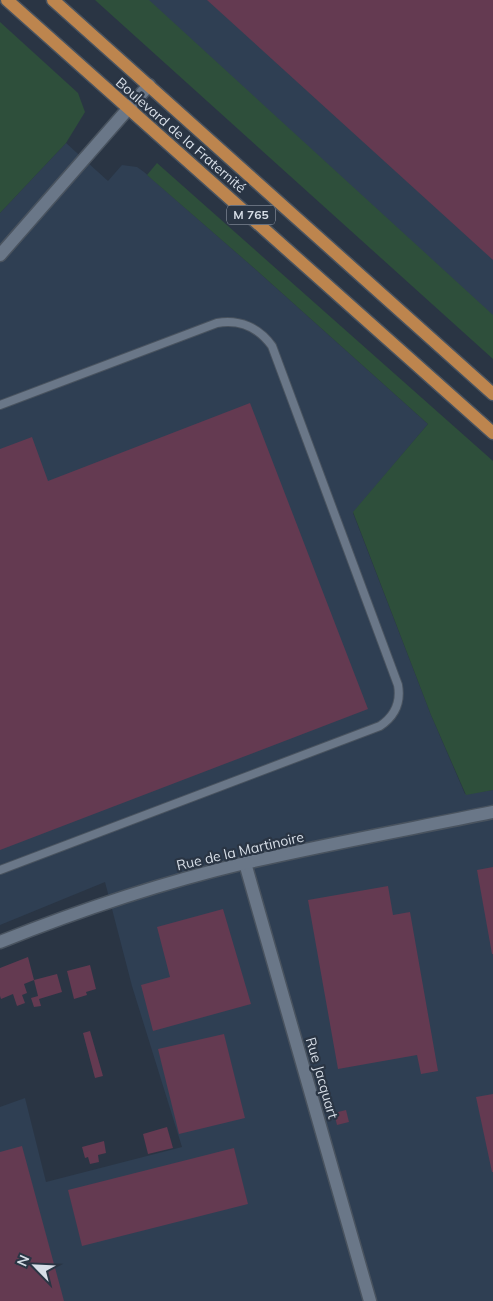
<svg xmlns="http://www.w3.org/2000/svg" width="493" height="1301" font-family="Mulish,sans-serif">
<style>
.built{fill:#2f3f53}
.green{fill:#2e4f3b}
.building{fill:#643a51}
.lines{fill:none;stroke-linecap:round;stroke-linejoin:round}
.lane-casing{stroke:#49535f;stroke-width:10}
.street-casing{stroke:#49535f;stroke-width:15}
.primary-casing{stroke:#49535f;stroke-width:15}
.lane{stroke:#6a7788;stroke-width:8}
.street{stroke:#6a7788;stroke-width:12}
.primary{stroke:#bd854e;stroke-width:12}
.labels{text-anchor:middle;stroke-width:4.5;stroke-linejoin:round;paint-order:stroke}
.shield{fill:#2a3544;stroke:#a3abb6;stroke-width:1}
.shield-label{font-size:12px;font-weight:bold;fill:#d7dee7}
.street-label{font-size:14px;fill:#d7dee7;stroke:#2a3544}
</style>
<rect width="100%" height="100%" fill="#2a3544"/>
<g class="built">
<polygon points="118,0 493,0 493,349"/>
<polygon points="66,143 108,181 122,165 137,167 144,172 254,268 428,424 353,513 431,715 465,794 493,790 493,1301 0,1301 0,1107 25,1098 46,1182 182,1147 132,986 105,882 0,925 0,213"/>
</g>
<g class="green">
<polygon points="95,0 149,0 493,315 493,359"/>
<polygon points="0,22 78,93 85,112 66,143 0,213"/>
<polygon points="157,163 493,461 493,790 466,795 431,715 353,512 428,424 254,268 147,175"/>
</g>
<g class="building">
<polygon points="207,0 493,0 493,260"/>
<polygon points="250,403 368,709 0,850 0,449 32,437 48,481"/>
<polygon points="493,867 493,954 492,954 477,870"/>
<polygon points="388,886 393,915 410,912 438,1071 421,1074 417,1055 338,1069 308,900"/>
<polygon points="223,909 251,1004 153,1031 141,985 170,977 157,927"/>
<polygon points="28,957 34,980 57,974 62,992 39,999 41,1006 34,1007 31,998 38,996 34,980 24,984 27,993 22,995 25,1003 17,1006 13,994 1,999 0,996 0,968"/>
<polygon points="90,965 96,989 86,992 87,995 74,999 67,971"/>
<polygon points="90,1031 103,1076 95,1078 83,1033"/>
<polygon points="224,1034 245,1118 179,1134 158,1049"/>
<polygon points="493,1094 493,1172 492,1172 476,1097"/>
<polygon points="346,1110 349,1122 337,1125 334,1113"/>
<polygon points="167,1127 173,1148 148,1154 143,1134"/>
<polygon points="104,1141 106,1153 98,1155 99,1162 90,1164 88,1157 85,1158 82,1147"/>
<polygon points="22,1146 64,1301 0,1301 0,1152"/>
<polygon points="234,1148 248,1204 82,1246 68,1190"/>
</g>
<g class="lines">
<defs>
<path id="lane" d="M0,405L217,323C240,319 259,328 272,346L398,685C401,702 395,716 380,726L0,870"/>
<g id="street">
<polyline points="0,255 149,85"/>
<polyline points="245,863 370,1301"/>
<path d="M0,942C80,910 161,883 245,863C327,844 410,829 493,812"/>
</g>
<g id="primary">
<polyline points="7,0 493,433"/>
<polyline points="53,0 493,394"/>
</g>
</defs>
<use href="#lane" class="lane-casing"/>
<use href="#street" class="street-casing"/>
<use href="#primary" class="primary-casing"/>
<use href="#lane" class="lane"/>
<use href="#street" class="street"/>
<use href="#primary" class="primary"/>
</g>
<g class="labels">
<rect class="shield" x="227" y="205.5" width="48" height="19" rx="4"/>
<g class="shield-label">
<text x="251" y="219">M 765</text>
</g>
<g class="street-label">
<text transform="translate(181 135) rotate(41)" y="5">Boulevard de la Fraternité</text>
<text transform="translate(240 851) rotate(-13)" y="5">Rue de la Martinoire</text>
<text transform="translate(322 1078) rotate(74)" y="5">Rue Jacquart</text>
</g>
</g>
<g transform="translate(35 1266) rotate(294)" stroke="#2a3544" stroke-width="4" paint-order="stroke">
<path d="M0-4L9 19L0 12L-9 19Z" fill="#d7dee7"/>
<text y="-8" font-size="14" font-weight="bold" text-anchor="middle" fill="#d7dee7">N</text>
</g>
</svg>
